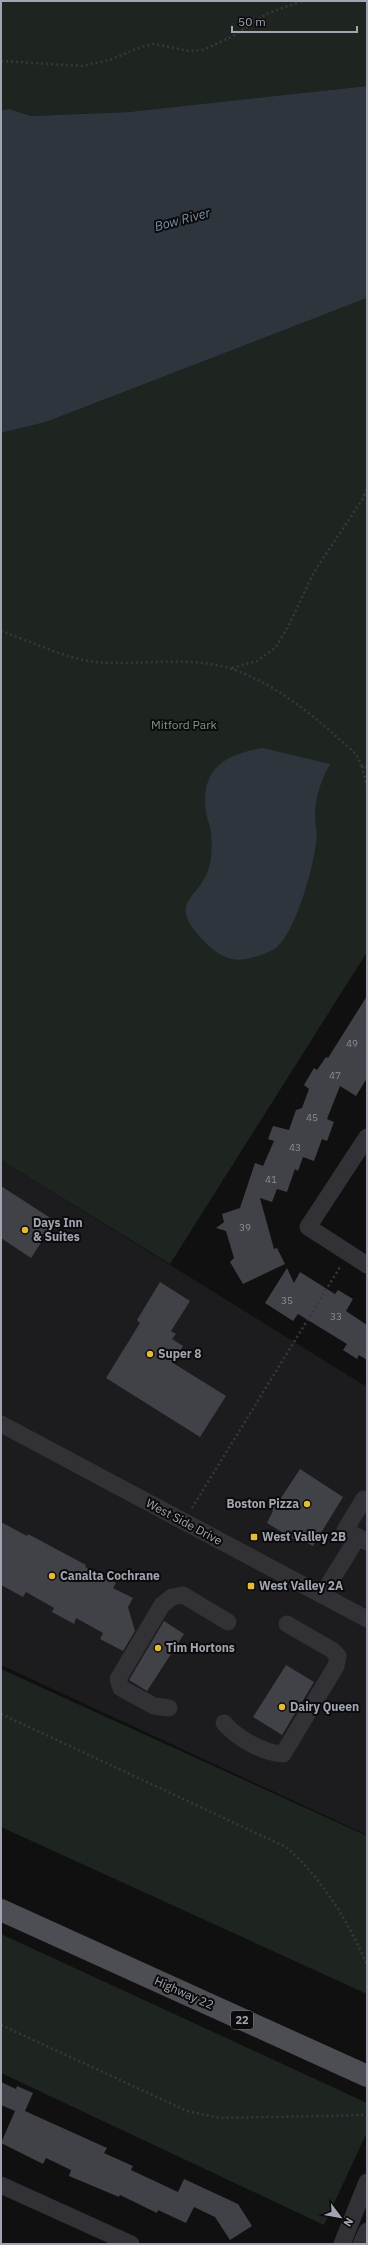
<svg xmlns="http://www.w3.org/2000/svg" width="368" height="2245" font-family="'IBM Plex Sans',sans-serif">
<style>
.built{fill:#1c1c1e}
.green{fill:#1e2520}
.water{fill:#2e353d}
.building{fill:#414247}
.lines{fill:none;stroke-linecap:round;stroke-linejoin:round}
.path{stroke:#37383d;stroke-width:2.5;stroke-dasharray:2 3;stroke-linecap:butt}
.minor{stroke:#313136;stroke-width:17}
.major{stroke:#4d4e54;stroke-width:22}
.poi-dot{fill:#e4bb35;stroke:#0b0b0c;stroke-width:1.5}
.labels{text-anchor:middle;stroke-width:4;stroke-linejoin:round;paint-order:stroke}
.number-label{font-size:10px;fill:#8a8c96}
.shield{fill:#0b0b0c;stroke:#757780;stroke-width:1}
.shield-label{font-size:11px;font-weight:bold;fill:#a2a5b1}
.park-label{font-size:12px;fill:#7a9b7f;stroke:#0b0b0c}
.poi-label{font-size:12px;font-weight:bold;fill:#a2a5b1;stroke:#0b0b0c;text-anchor:start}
.street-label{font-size:12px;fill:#a2a5b1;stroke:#0b0b0c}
.water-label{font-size:13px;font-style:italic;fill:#7a8faa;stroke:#0b0b0c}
</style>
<rect width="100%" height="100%" fill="#101011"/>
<polygon class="built" points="1,1160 367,1387 367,1835 1,1665"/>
<g class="green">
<polygon points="1,1 367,1 367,86 128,112 31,116 9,109 1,110"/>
<polygon points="367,298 367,952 170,1264 1,1160 1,433 46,422"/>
<polygon points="1,1669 367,1836 367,1994 1,1827"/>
<polygon points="1,1934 367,2103 367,2132 324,2225 1,2073"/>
</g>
<g class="water">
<polygon points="367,86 367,298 46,422 1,433 1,110 9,109 31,116 128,112"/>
<path d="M263,748L330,764C321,780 315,798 315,816C315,825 318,834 316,843C313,869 296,930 277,947C270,953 255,957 246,959C231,962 218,955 208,945C158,896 207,902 211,857C212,848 212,835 210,827C209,822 206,817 206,812C200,769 224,755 263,748Z"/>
</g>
<g class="building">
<polygon points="367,996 367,1078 356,1096 340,1086 327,1119 334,1122 327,1141 322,1139 314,1161 303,1157 298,1171 295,1169 287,1192 277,1189 272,1202 260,1198 274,1249 277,1248 285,1264 243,1284 230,1262 234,1258 226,1231 216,1228 224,1222 222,1214 240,1208 255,1163 263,1166 274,1141 268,1139 273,1126 289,1130 296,1110 302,1108 309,1089 304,1085 314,1068 317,1070 326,1057 328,1058"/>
<polygon points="1,1186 55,1221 31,1258 1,1238"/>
<polygon points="287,1268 294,1283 300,1272 335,1294 338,1290 353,1299 346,1311 367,1325 367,1360 359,1355 357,1359 343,1350 347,1344 298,1314 293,1321 265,1303"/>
<polygon points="160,1282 190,1301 171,1331 176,1334 172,1339 183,1346 173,1363 226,1396 200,1437 106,1378 140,1323 137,1320"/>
<polygon points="300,1469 343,1497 313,1546 300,1539 298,1542 267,1523 273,1511 271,1509 279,1497 281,1498"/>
<polygon points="1,1522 27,1536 28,1534 86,1565 85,1567 116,1583 113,1588 133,1598 128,1607 135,1631 123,1651 100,1639 103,1633 76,1618 74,1624 52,1612 54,1608 26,1592 23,1597 1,1585"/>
<polygon points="164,1621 184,1634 147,1691 129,1680"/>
<polygon points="286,1665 314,1682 282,1735 253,1717"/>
<polygon points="1,2082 16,2089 17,2086 33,2093 25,2111 107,2148 104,2153 133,2166 131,2170 178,2192 184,2179 238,2204 252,2226 230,2240 215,2217 194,2207 186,2223 158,2210 157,2213 120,2195 119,2197 69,2176 71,2170 46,2158 43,2164 1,2143 15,2111 1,2105"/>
</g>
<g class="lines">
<g class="path">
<polyline points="1,61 82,66 110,60 141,47 154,44 189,51 203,50 235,35 266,14 302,1"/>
<path d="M1,631C30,641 66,659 96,662C140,666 189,655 232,669C281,686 318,720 356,754L362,766L367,767"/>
<polyline points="232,668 257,661 276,647 289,625 314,572 362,500 367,488"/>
<polyline points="362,766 367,788"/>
<polyline points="192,1508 340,1267"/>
<path d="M1,1714L286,1847C322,1878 348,1921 367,1965"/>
<polyline points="1,2025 187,2111 220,2118 367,2115"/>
</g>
<g class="minor">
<polyline points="367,1137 308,1227 367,1265"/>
<polyline points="1,1424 367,1619"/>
<polyline points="358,1537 345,1530 364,1499"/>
<polyline points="322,1595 358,1537 367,1542"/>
<polyline points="169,1708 154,1706 121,1688 118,1679 162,1605 172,1597 183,1595 228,1622"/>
<path d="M224,1723C237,1738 263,1753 283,1754L336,1666L338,1656L332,1650L287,1624"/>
<polyline points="1,2185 131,2244"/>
<polyline points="342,2244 367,2182"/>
<polyline points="361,2244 367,2231"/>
</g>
<polyline class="major" points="1,1910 367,2076"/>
</g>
<g class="poi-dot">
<circle cx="25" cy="1230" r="4"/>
<circle cx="150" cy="1354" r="4"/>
<circle cx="307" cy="1504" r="4"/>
<rect x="250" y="1533" width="8" height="8" rx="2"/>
<circle cx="52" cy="1576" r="4"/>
<rect x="247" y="1582" width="8" height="8" rx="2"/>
<circle cx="158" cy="1648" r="4"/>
<circle cx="282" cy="1707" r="4"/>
</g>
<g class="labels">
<g class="number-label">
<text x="352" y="1047">49</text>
<text x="335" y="1079">47</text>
<text x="312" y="1121">45</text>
<text x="295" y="1151">43</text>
<text x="271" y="1183">41</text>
<text x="245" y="1231">39</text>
<text x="287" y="1304">35</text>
<text x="336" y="1320">33</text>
</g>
<rect class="shield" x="231" y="2011" width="22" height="18" rx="3"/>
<g class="shield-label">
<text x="242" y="2024">22</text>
</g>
<g class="park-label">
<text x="184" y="729">Mitford Park</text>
</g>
<g class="poi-label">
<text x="33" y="1227">Days Inn<tspan x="33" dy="14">&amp; Suites</tspan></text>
<text x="158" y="1358">Super 8</text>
<text x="299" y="1508" text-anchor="end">Boston Pizza</text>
<text x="262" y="1541">West Valley 2B</text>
<text x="60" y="1580">Canalta Cochrane</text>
<text x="259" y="1590">West Valley 2A</text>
<text x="166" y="1652">Tim Hortons</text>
<text x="290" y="1711">Dairy Queen</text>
</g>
<g class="street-label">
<text transform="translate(184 1522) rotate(28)" y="4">West Side Drive</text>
<text transform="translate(184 1993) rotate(24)" y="4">Highway 22</text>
</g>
<g class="water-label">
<text transform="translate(182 219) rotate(-15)" y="5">Bow River</text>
</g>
</g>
<rect width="368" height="2245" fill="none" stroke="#a2a5b1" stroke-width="4"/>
<g transform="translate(340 2217) rotate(122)" stroke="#0b0b0c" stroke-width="3" paint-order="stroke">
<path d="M0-3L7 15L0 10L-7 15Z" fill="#a2a5b1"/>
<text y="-6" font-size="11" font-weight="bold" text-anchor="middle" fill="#a2a5b1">N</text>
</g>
<path d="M232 26v6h125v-6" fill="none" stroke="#a2a5b1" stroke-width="2"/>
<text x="238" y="26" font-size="12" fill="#a2a5b1" stroke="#0b0b0c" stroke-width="3" paint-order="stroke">50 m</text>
</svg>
